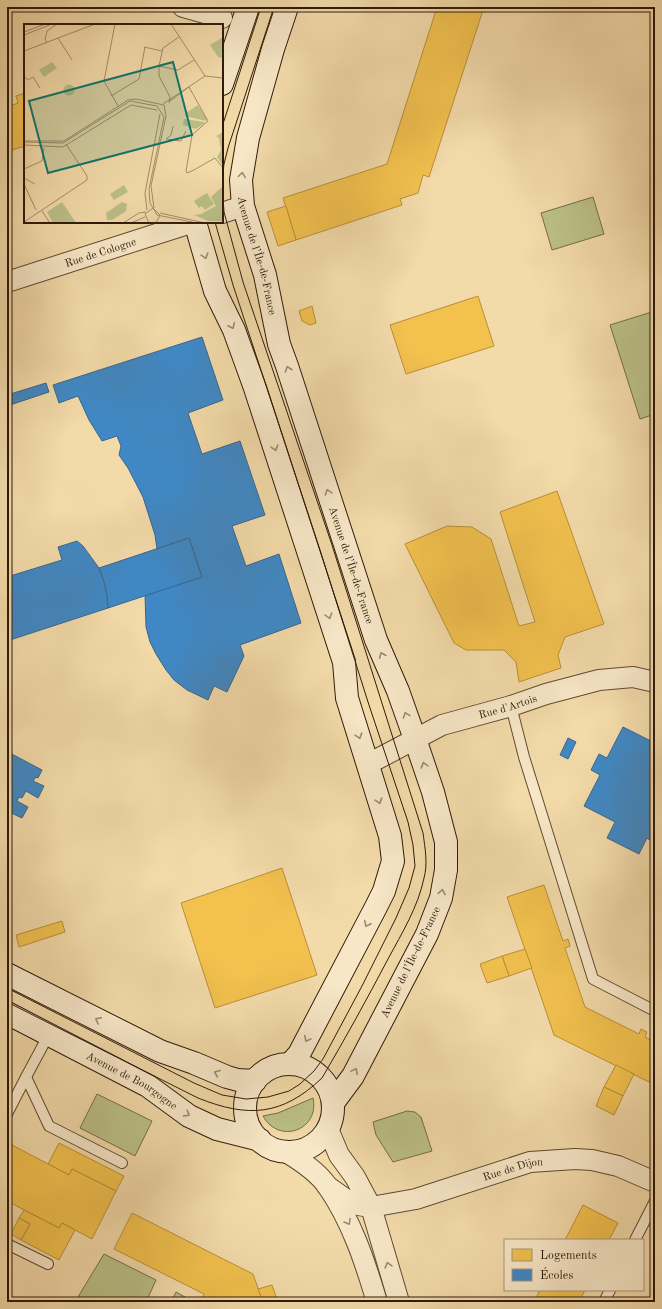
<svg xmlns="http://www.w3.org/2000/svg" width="662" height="1309" font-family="'Old Standard TT',serif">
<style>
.green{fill:#bbbf87;stroke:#756c48}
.homes{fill:#f2c14e;stroke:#b88f3a}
.schools{fill:#3f88c5;stroke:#3a678d}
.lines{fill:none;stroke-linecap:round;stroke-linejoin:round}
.lane-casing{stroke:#604a32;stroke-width:12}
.street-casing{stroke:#604a32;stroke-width:22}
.secondary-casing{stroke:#2f1a0a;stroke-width:24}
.lane{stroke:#f7e7c7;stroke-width:10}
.street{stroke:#f7e7c7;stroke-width:20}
.secondary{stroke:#f7e7c7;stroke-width:22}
.tram{stroke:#2f1a0a;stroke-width:1}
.oneway{stroke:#9d8b72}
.labels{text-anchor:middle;stroke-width:4;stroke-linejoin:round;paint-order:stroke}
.street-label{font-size:11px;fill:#2f1a0a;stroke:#f7e7c7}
.inset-road{fill:none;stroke:#a58d69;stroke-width:1}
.view{fill:#0f766e;fill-opacity:0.15;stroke:#0f766e;stroke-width:2}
.inset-edge{fill:none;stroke:#2f1a0a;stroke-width:2}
</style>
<rect width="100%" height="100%" fill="#f3daa9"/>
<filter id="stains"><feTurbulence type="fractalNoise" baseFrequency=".005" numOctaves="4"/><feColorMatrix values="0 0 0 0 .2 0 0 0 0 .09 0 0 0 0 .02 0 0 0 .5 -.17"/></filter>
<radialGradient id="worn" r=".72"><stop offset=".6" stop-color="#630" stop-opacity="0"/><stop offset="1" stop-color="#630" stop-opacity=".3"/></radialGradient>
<g class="green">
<polygon points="593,197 604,234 552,250 541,213"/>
<polygon points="655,311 655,414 640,419 610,325"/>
<polygon points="97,1094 152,1121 135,1156 80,1128"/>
<path d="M313,1098C320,1130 279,1145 263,1116L278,1113Z"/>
<polygon points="407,1111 415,1112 421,1117 432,1151 393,1162 376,1135 373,1122"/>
<polygon points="104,1254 156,1280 146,1302 75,1302"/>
<polygon points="176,1292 194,1302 171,1302"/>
</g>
<g class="homes">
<polygon points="437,7 484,7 429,177 423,175 418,193 400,199 402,205 296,240 283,198 387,164"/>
<polygon points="25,93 25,146 12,150 7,135 7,107 18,103 16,96"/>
<polygon points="286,206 296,240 278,246 267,212"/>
<polygon points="478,296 494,346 406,374 390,325"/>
<polygon points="312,306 316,323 310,325 302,321 299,311"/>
<polygon points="557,491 604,624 565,637 558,655 561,668 519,682 516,662 504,650 466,650 454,643 405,544 447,526 472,527 491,539 519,626 535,622 500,512"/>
<polygon points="282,868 317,975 215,1008 181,903"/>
<polygon points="544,885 563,941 568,939 570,946 565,948 585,1007 639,1034 641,1029 647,1032 645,1037 655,1042 655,1085 554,1035 507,897"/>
<polygon points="62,921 65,932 19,947 16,935"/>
<polygon points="525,949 532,968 509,976 502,956"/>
<polygon points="502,956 509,976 487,983 480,964"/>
<polygon points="616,1065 634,1074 623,1096 604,1087"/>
<polygon points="604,1087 623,1096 614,1115 596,1106"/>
<polygon points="59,1143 124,1176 116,1191 72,1169 69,1175 48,1164"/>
<polygon points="12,1145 69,1175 72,1169 116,1191 92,1239 62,1223 59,1228 7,1201 7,1154"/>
<polygon points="583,1205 618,1223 609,1240 565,1240"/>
<polygon points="24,1210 59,1228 62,1223 75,1230 59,1260 21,1240 30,1224 19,1218"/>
<polygon points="132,1213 253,1274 263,1302 204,1302 201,1300 204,1294 114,1249"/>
<polygon points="19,1218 30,1224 21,1240 11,1234"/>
<polygon points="272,1285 278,1302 263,1302 258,1289"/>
<polygon points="540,1290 585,1290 579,1302 534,1302"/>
</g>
<g class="schools">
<polygon points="202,337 223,400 188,413 202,454 240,441 265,515 232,526 246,566 279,554 301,623 240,645 244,656 227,692 214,686 208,700 187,690 174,680 166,670 156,654 150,642 146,627 145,595 202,577 189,538 157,549 155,535 143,497 128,468 119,455 121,446 117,436 102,441 89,420 78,396 59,403 53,385"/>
<polygon points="46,383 49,392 7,406 7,395"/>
<polygon points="189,538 202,577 108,608 107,596 104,582 99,568"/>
<polygon points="77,541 83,546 99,568 104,582 107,596 108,608 7,641 7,577 62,560 58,547"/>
<polygon points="623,727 655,743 653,747 655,748 655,843 647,838 639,854 607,838 615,822 584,806 600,775 591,770 599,754 607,758"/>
<polygon points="568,738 576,742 568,759 560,755"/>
<polygon points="8,752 42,770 38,778 36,777 33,781 44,786 38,798 26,791 22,798 19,797 17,801 28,807 22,818 9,812 7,816"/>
<polygon points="7,825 12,827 7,837"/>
</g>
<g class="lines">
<defs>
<g id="lane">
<polyline points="511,706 524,757 593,979 655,1011"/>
<polyline points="26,1077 49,1034"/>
<polyline points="7,1114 26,1077 49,1126 122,1163"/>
<polyline points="635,1240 655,1201"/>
<polyline points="7,1244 48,1264"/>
<polyline points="604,1302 610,1290"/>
</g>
<g id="street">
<polyline points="183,7 222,18"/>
<polyline points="222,213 243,206"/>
<path id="s1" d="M7,282L194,222"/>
<path id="s2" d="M368,764L442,725L511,706L546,694L599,680L633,677L655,682"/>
<polyline points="328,1129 339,1155 355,1177 371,1207 399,1302"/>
<path d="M286,1152C301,1161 318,1172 328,1187C352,1222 365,1262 377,1302"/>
<path id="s3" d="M327,1186L344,1198L358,1205L371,1207L416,1199L530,1162L575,1159L592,1160L618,1166L655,1182"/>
</g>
<g id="secondary">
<path id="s4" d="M287,7L273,49L248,138L241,180L243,206L265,275L279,344L287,366L376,640L398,691L415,739L433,792L446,842V870L441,898L427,934L353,1076L333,1103"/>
<polyline points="222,84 248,7"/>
<polyline points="195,222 215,291 234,330 255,388 344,662 347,698 390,836 393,861 384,891 376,907 299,1054 290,1064"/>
<polyline points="7,974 160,1051 194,1063 227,1077 238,1080 255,1081"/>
<path id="s5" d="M7,1013L148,1086L189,1116L217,1129L260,1140"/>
<circle cx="289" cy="1108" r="44"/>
</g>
</defs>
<use href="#lane" class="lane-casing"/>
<use href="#street" class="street-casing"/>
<use href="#secondary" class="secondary-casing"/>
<use href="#lane" class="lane"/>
<use href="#street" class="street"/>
<use href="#secondary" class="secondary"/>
<g class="tram">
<polyline points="222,127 261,7"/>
<polyline points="222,180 224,164 228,148 274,7"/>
<polyline points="7,988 194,1083 222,1095 246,1099 268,1097 289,1091 300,1084 314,1071 323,1059 362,986 396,918 409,888 415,866 413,845 408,822 368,702 320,550 233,285 215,222"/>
<path d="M7,1002L198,1098C248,1118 282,1116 322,1078C345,1039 367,999 388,959C402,933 418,907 424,878C428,864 425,848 423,833L332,545L243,282L224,212L222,183"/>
</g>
</g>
<defs><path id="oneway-chevron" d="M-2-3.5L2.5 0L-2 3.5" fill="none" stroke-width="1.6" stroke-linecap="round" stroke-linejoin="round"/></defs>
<g class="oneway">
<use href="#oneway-chevron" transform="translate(242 175) rotate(-82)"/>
<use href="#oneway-chevron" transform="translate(205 256) rotate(73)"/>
<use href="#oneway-chevron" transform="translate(232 326) rotate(65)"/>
<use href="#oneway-chevron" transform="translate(288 369) rotate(-109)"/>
<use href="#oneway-chevron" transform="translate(275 448) rotate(72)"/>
<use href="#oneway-chevron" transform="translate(328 492) rotate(-108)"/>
<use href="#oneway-chevron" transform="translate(329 616) rotate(72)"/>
<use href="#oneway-chevron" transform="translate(382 655) rotate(-113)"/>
<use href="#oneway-chevron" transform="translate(406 715) rotate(-110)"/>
<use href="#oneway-chevron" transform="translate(359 736) rotate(72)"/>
<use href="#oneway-chevron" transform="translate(424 765) rotate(-108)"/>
<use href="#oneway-chevron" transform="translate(379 801) rotate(73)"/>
<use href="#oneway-chevron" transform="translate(442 892) rotate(-80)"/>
<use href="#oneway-chevron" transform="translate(367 924) rotate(117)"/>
<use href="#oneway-chevron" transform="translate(98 1020) rotate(-153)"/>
<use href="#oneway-chevron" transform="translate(307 1039) rotate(118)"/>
<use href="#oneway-chevron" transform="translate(355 1071) rotate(-62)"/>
<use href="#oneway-chevron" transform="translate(217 1073) rotate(-157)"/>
<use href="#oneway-chevron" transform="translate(187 1114) rotate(32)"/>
<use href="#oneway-chevron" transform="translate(348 1222) rotate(60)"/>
<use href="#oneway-chevron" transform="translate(388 1265) rotate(-106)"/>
</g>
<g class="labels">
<g class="street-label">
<text dy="4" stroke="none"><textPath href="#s1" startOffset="98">Rue de Cologne</textPath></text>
<text dy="4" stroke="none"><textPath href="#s4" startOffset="257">Avenue de l’Île-de-France</textPath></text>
<text dy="4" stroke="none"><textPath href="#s4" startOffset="581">Avenue de l’Île-de-France</textPath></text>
<text dy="4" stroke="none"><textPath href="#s2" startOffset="152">Rue d'Artois</textPath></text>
<text transform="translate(410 962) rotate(-64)" y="4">Avenue de l’Île-de-France</text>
<text dy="4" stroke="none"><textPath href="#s5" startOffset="142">Avenue de Bourgogne</textPath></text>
<text dy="4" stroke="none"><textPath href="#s3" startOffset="197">Rue de Dijon</textPath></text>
</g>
</g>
<g transform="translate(24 24)">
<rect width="199" height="199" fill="#f3daa9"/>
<path d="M199,13V34L194,33L186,21ZM28,38L33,44L20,53L15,46ZM39.5 66a5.5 5.5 0 1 1 11 0a5.5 5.5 0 1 1-11 0ZM174,81L183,95L182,97L161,92L162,89ZM160,95L180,98L181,99L172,105L159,101ZM199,108V142L193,133L197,126L195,114L192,112ZM100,161L104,168L90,176L86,170ZM199,162V197H184L170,191L177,190L192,182L187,173ZM183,169L190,180L181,186L178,182L175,184L170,177ZM38,178L52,199H29L23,188ZM98,178L103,180L102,187L88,196H83L82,189Z" fill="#bbbf87"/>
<path class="inset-road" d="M91,0L80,57L94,82M147,0L181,52M0,8L21,0M0,11L28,0M34,14L48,36M23,18L21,15L23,7L33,0M120,23L138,27M0,27L71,0M135,42L154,46L170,36M0,52L4,56L9,53L16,64M165,63L184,97L168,111L162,147L163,149L168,147L191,134L199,144M87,72L115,55L121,23M146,77L165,63M145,79L146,73L135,52V42L139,24L155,13M139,80L181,52L199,54M149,102L147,111L142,115L157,117L162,107M0,117H40L104,76L112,75L140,81L142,92L127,162L130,184M0,118L39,119L106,77L133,82L140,93L125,165L126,179L133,191L173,199M0,121L39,123L107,81L133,86M0,145L18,137L20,124M0,154L11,160M0,160L12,186M123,186L121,169L136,90M18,187L26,199M136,189L181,199M0,198L63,156V152L42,120M99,199L115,189L122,188M107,199L121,193M125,199L121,190L129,184L136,191L132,199"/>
<path class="view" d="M149,38L168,111L24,149L5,77Z"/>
<rect width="199" height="199" class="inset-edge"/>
</g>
<rect width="662" height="1309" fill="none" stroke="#f3daa9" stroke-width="24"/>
<rect x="8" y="8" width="646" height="1293" fill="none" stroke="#2f1a0a" stroke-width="2"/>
<rect x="12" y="12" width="638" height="1285" fill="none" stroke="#2f1a0a"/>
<rect x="504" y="1239" width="140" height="52" fill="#f7e7c7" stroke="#a7957b"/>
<rect x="512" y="1249" width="20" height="12" fill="#f2c14e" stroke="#a7957b"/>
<text x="540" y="1259" font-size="12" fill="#2f1a0a">Logements</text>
<rect x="512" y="1269" width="20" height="12" fill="#3f88c5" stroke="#a7957b"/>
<text x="540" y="1279" font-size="12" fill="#2f1a0a">Écoles</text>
<rect width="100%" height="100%" filter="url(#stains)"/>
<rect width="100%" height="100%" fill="url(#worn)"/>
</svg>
